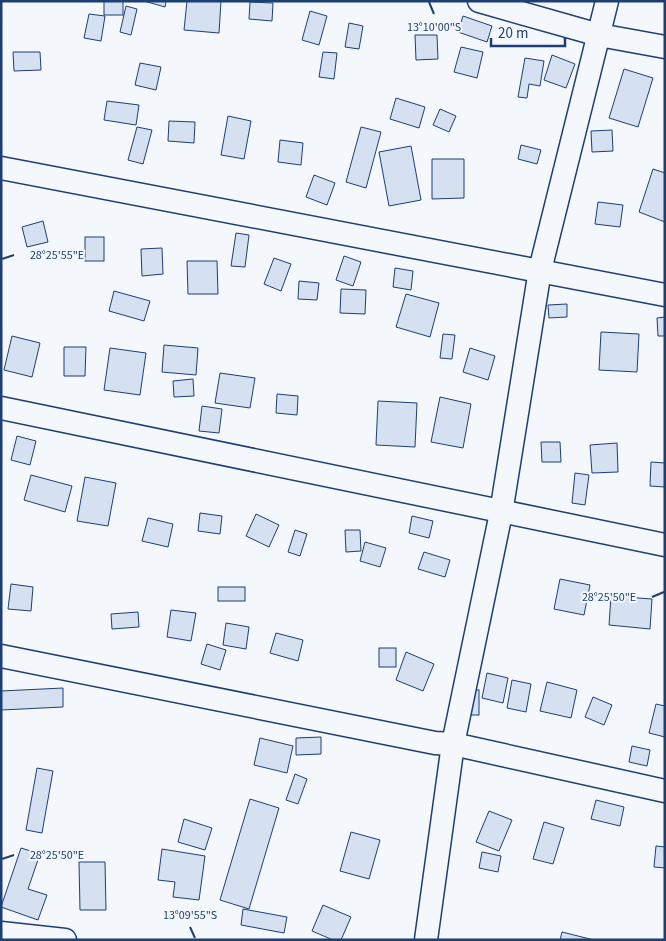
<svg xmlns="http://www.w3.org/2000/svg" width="666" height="941" font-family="'Source Sans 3',sans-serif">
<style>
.building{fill:#d5e0f0;stroke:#1d3f73}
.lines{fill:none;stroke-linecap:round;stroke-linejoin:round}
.minor-casing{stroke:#1d3f73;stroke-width:25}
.minor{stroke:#f4f7fb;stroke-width:22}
.ticks{fill:none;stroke:#1d3f73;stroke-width:2}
.ticks-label{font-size:12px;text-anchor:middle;fill:#1d3f73;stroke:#f4f7fb;stroke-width:4;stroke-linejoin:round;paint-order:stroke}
</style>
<rect width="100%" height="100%" fill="#f4f7fb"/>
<g class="building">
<rect x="104" y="1" width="19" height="14"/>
<polygon points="144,1 166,1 165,7"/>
<polygon points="187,1 221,1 219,33 184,30"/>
<polygon points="250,2 273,3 272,21 249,19"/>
<polygon points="126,6 137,9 131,35 120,32"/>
<polygon points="310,11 327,16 319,45 302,40"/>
<polygon points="89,14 105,16 101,41 84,38"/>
<polygon points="463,16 492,26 487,42 458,32"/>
<polygon points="349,23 363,26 359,49 345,47"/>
<polygon points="415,35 437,35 438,59 416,60"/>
<polygon points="461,47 483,52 477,78 454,72"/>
<polygon points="13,52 40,52 41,70 14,71"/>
<polygon points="323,52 337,53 334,79 319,77"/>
<polygon points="552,55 575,64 566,88 544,80"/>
<polygon points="525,58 544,61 540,86 529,84 527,98 518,97"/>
<polygon points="140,63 161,67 156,90 135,85"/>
<polygon points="624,69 653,78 638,127 609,118"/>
<polygon points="396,98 425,107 419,128 390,119"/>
<polygon points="107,101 139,105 136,125 104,120"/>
<polygon points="440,109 456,116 449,132 433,125"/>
<polygon points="228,116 251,121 244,159 221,155"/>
<polygon points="169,121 195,122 194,143 168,141"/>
<polygon points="137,127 152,130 143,164 128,160"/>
<polygon points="361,127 381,132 366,188 346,182"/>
<polygon points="612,130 613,151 592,152 591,131"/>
<polygon points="280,140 303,143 301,165 278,162"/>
<polygon points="521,145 541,150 537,164 518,159"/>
<polygon points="411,146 421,200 389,206 379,152"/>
<polygon points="432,159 464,159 464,198 432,199"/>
<polygon points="653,169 665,173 665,222 639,212"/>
<polygon points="314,175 335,183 327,205 306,197"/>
<polygon points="598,202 623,205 620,227 595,224"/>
<polygon points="43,221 48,242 27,247 22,227"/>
<polygon points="236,233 249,235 245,267 231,266"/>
<rect x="85" y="237" width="19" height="24"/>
<polygon points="162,248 163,274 142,276 141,249"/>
<polygon points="344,256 361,262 353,286 336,280"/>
<polygon points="274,258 291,264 281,291 264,284"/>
<polygon points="187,261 217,261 218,294 188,294"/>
<polygon points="395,268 413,271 411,290 393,287"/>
<polygon points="299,281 319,283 317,300 298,299"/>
<polygon points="341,289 366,290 365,314 340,313"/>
<polygon points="114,291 150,301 144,321 109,311"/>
<polygon points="406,294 439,303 430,337 396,327"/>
<polygon points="567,304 567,317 549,318 548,305"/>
<polygon points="665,317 665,336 658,336 657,318"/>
<polygon points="601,332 639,334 637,372 599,370"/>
<polygon points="443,334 455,335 452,359 440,358"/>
<polygon points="12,336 40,343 32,377 4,370"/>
<polygon points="164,345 198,348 196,375 162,372"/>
<polygon points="64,347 86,347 85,376 64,376"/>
<polygon points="110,348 146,353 140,395 104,390"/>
<polygon points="470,348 495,356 488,380 463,372"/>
<polygon points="220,373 255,378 250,408 215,403"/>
<polygon points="193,379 194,396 174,397 173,381"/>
<polygon points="277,394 298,396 297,415 276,413"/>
<polygon points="440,397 471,404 463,448 431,442"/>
<polygon points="378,401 417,403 415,447 376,445"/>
<polygon points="202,406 222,409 219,433 199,431"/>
<polygon points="17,436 36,441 30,465 11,460"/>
<polygon points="541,442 560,442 561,462 542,462"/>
<polygon points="617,443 618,472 592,473 590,445"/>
<polygon points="651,462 665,463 665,487 650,486"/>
<polygon points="575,473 589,475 585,505 572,503"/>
<polygon points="31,475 72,486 65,512 24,500"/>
<polygon points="85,477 116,483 108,526 77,521"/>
<polygon points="200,513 222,516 220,534 198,531"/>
<polygon points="256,514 279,525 269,547 246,536"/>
<polygon points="412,516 433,521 429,538 409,533"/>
<polygon points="148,518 173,524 168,547 142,541"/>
<polygon points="295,530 307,534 300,556 288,552"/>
<polygon points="345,530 360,530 361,551 346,552"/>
<polygon points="365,542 386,548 380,567 360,561"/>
<polygon points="424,552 450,560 445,577 418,569"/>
<polygon points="560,579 590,585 584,615 554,609"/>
<polygon points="11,584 33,587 31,611 8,609"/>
<rect x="218" y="587" width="27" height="14"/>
<polygon points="611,596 652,599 650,629 609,625"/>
<polygon points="171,610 196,613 191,641 167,637"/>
<polygon points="138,612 139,627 112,629 111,614"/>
<polygon points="226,623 249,627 246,649 223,645"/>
<polygon points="276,633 303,640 298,661 270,653"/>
<polygon points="207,644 226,650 220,670 201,664"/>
<rect x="379" y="648" width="17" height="19"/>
<polygon points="406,652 434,664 423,691 396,680"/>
<polygon points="487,673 508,678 503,703 482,698"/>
<polygon points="512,680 531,684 526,712 507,708"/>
<polygon points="547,682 577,690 571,718 540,711"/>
<polygon points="63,688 63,707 1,710 1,691"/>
<rect x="464" y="690" width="15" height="25"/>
<polygon points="593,697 612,705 604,725 585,717"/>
<polygon points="656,704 665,706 665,737 649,733"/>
<polygon points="321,737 321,754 296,755 296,738"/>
<polygon points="260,738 293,746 287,773 254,765"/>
<polygon points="632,746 650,750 647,766 629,762"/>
<polygon points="37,768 53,771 42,833 26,830"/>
<polygon points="295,774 307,779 298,804 286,800"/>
<polygon points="250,799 279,808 249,909 220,900"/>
<polygon points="596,800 624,807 620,826 591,819"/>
<polygon points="489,811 512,820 499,851 476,842"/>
<polygon points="184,819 212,828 205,850 178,842"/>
<polygon points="544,822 564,828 553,864 533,859"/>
<polygon points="351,832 380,840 369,879 340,871"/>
<polygon points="656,846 665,847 665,868 654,867"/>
<polygon points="21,848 40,854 28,889 47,895 38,920 1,907"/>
<polygon points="162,849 205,856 199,900 173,897 175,882 158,880"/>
<polygon points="482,852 501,856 498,872 479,868"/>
<polygon points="79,862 105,862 106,910 80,910"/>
<polygon points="323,905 351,917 341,940 333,940 312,931"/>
<polygon points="243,909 287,917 284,933 241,925"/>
<polygon points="562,932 594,940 560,940"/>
</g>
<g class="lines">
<defs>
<g id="minor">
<polyline points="479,1 599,35 665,47"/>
<polyline points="1,168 665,295"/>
<polyline points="1,408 665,545"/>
<polyline points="1,656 435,743 453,744 665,791"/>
<polyline points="1,933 65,940"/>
<polyline points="426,940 453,744 501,513 540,270 607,1"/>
</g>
</defs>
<use href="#minor" class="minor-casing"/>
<use href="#minor" class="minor"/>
</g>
<path class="ticks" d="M429,2L434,14M2,259L14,255M652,597L664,592M2,859L14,855M190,927L195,938"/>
<g class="ticks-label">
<text x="434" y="31">13°10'00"S</text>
<text x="57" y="259">28°25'55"E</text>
<text x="609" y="601">28°25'50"E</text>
<text x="57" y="859">28°25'50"E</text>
<text x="190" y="919">13°09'55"S</text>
</g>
<rect width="666" height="941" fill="none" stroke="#1d3f73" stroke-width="5"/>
<path d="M491 38v8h74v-8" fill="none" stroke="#1d3f73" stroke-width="2.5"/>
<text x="498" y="38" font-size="15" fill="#1d3f73" stroke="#f4f7fb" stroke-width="4" paint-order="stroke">20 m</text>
</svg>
